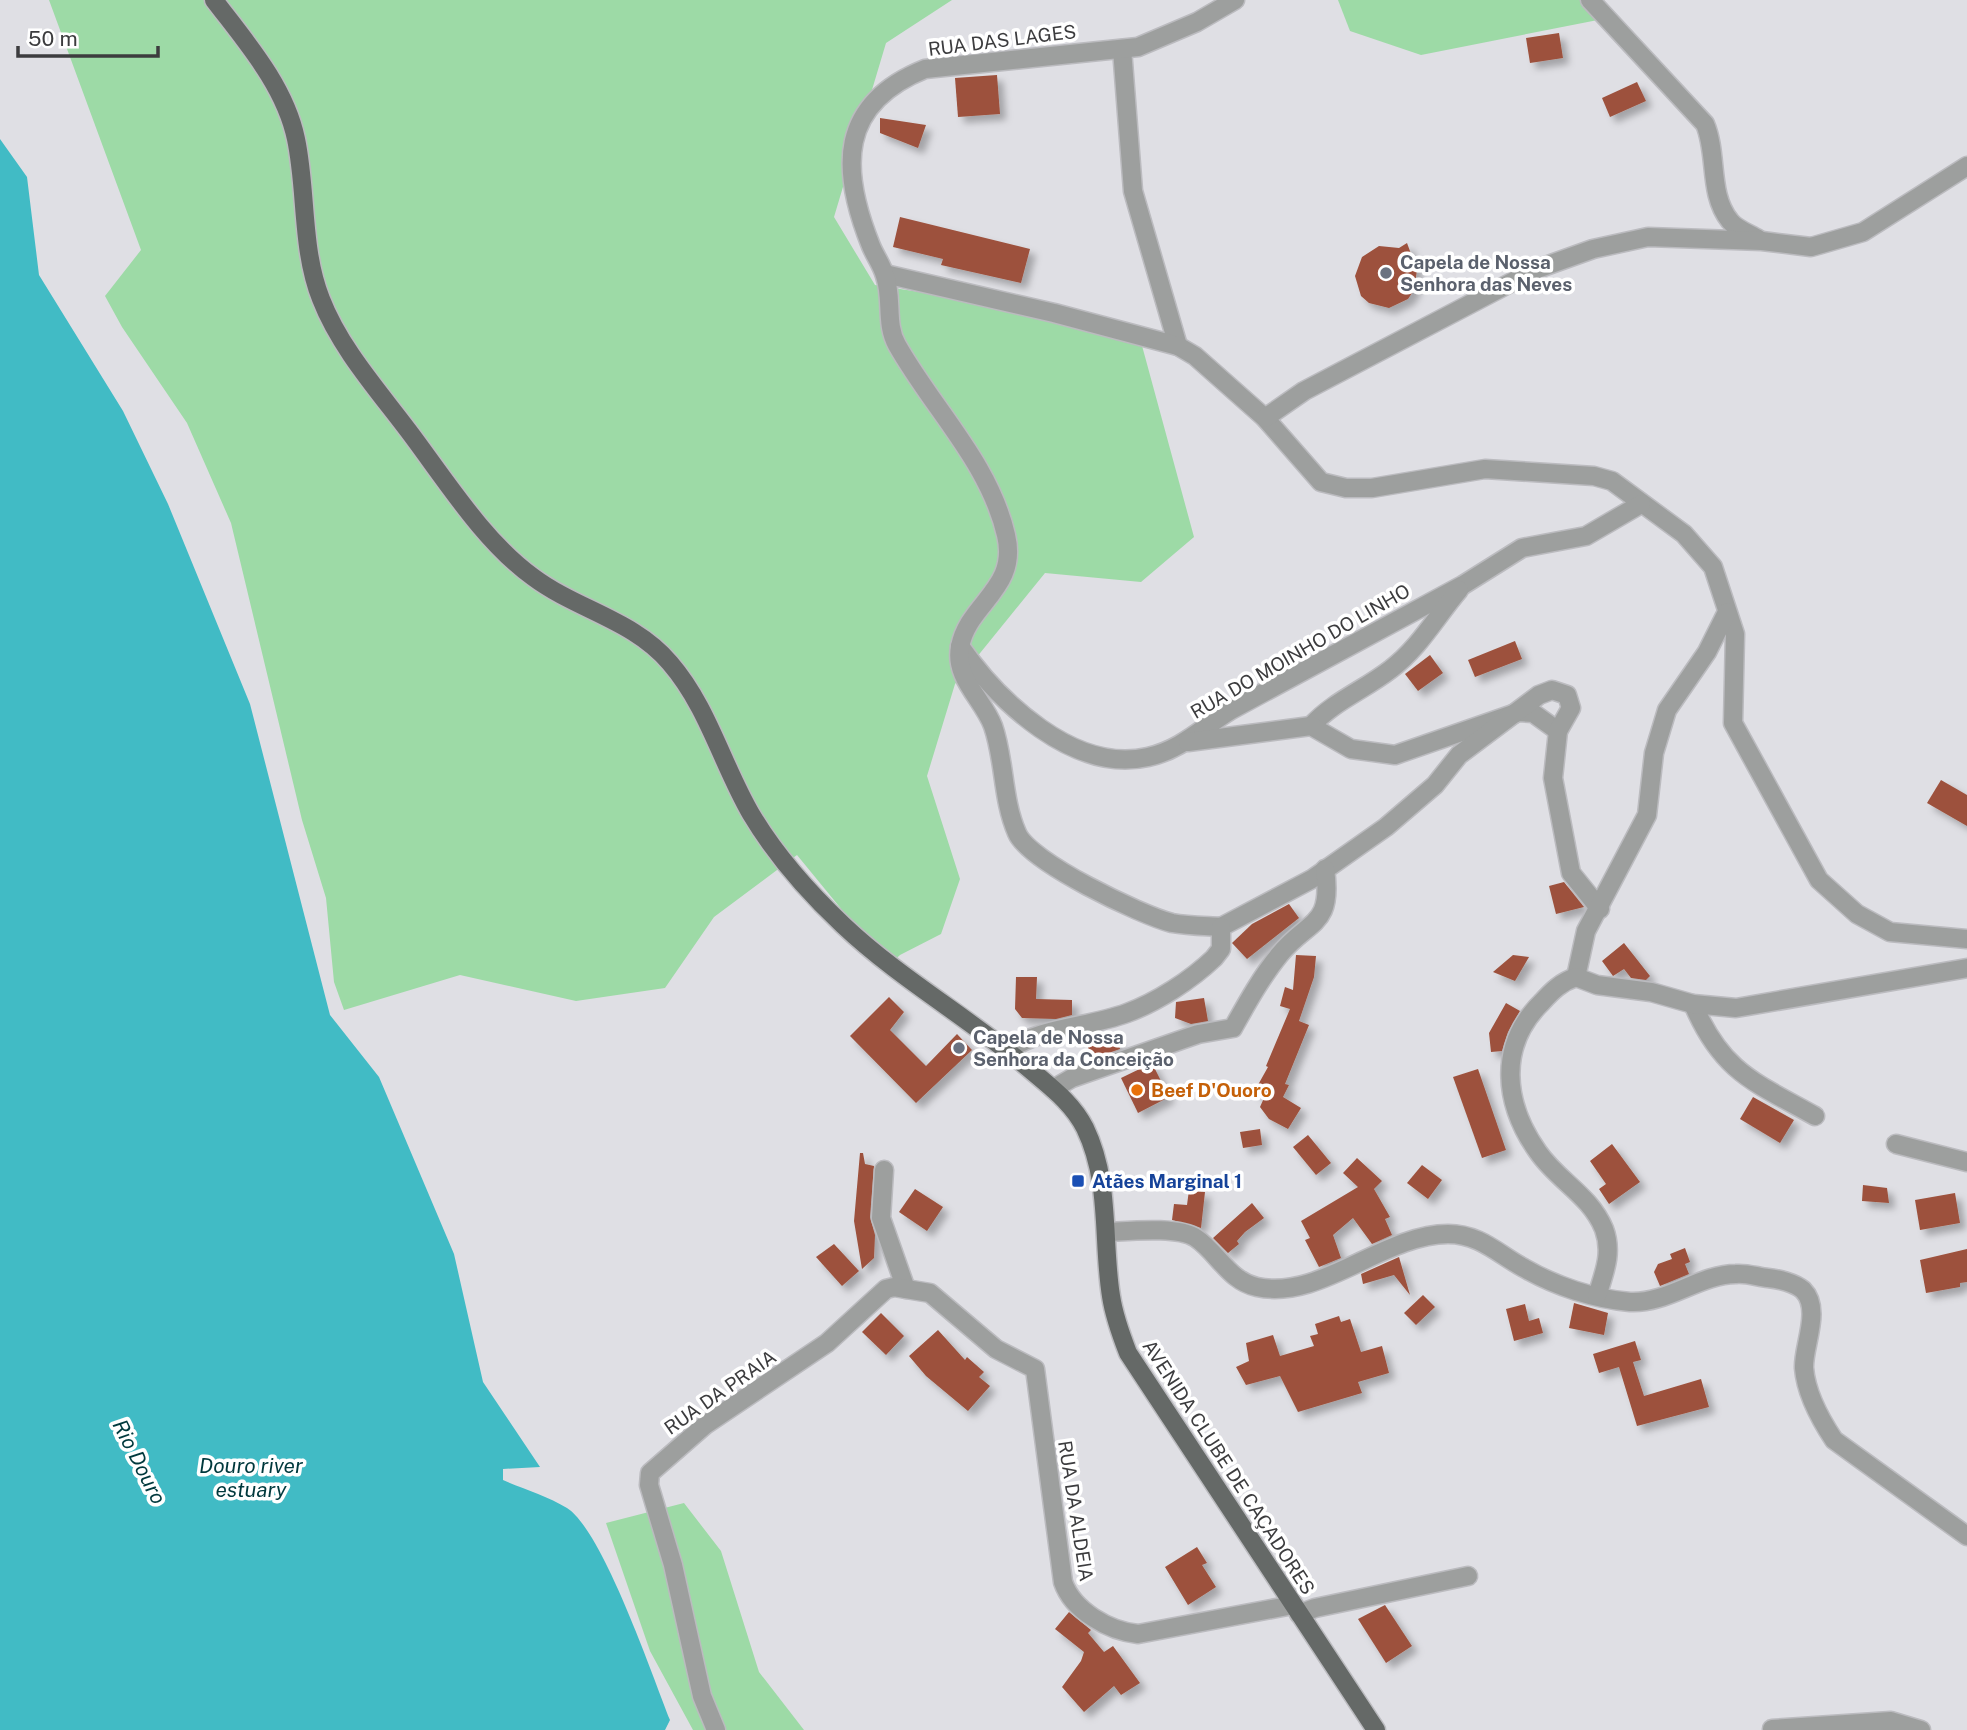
<svg xmlns="http://www.w3.org/2000/svg" width="1967" height="1730" font-family="'Public Sans',sans-serif">
<style>
.green{fill:#9ddaa6}
.water{fill:#41bbc5}
.building{fill:#9d513c;filter:url(#shadow)}
.lines{fill:none;stroke-linecap:round;stroke-linejoin:round}
.street-casing{stroke:#bbbbbf;stroke-width:21}
.primary-casing{stroke:#bbbbbf;stroke-width:21}
.street{stroke:#9d9f9e;stroke-width:18}
.primary{stroke:#656967;stroke-width:18}
.worship-dot{fill:#6b7280;stroke:#fff;stroke-width:2.5}
.food-dot{fill:#e8710a;stroke:#fff;stroke-width:2.5}
.transit-dot{fill:#1a4fb4;stroke:#fff;stroke-width:2.5}
.labels{text-anchor:middle;stroke-width:7;stroke-linejoin:round;paint-order:stroke}
.street-label{font-size:19px;fill:#3c3c3e;stroke:#fff}
.worship-label{font-size:19px;font-weight:bold;fill:#5b616d;stroke:#fff;text-anchor:start}
.food-label{font-size:19px;font-weight:bold;fill:#c56008;stroke:#fff;text-anchor:start}
.transit-label{font-size:19px;font-weight:bold;fill:#164399;stroke:#fff;text-anchor:start}
.water-label{font-size:21px;font-style:italic;fill:#00393d;stroke:#fff}
</style>
<defs>
<filter id="shadow"><feDropShadow dx="6" dy="6" stdDeviation="3.5" flood-color="#0004"/></filter>
</defs>
<rect width="100%" height="100%" fill="#dfdfe4"/>
<g class="green">
<polygon points="49,0 952,0 886,43 834,217 875,285 1014,307 1141,342 1194,537 1141,582 1045,573 955,684 927,776 960,879 941,934 900,955 888,966 797,855 714,917 665,988 576,1001 460,975 344,1010 334,982 326,898 302,820 231,523 187,423 122,327 105,296 141,250"/>
<polygon points="1338,0 1596,0 1608,18 1421,55 1350,31"/>
<polygon points="684,1503 721,1551 759,1672 804,1730 693,1730 650,1651 606,1523"/>
</g>
<path class="water" d="M0,139L27,177L39,275L123,411L168,504L250,704L330,1015L379,1077L454,1254L483,1382L540,1467L503,1469V1480C523,1489 548,1496 567,1508C603,1531 652,1675 670,1720L665,1730H0Z"/>
<g class="building">
<polygon points="1559,33 1563,58 1530,63 1526,38"/>
<polygon points="997,75 1000,114 958,117 955,78"/>
<polygon points="1637,82 1646,101 1610,117 1602,98"/>
<polygon points="880,118 926,125 918,148 880,133"/>
<polygon points="900,217 1030,249 1021,283 941,265 943,259 893,247"/>
<polygon points="1407,243 1417,270 1414,290 1408,299 1389,308 1369,303 1361,296 1355,276 1362,257 1379,246 1399,248"/>
<polygon points="1515,641 1522,659 1475,677 1468,660"/>
<polygon points="1430,655 1443,673 1418,691 1405,674"/>
<polygon points="1941,780 1967,795 1967,826 1927,803"/>
<polygon points="1564,882 1584,907 1556,914 1549,886"/>
<polygon points="1289,904 1299,918 1247,959 1232,943 1252,924"/>
<polygon points="1624,943 1650,976 1646,980 1631,978 1624,969 1613,976 1602,961"/>
<polygon points="1296,955 1316,956 1314,977 1299,1021 1309,1025 1285,1084 1289,1085 1283,1097 1301,1108 1288,1129 1269,1119 1260,1107 1264,1098 1254,1092 1268,1067 1266,1066 1290,1009 1280,1006 1285,987 1293,990"/>
<polygon points="1513,955 1529,957 1515,981 1493,972"/>
<polygon points="1016,977 1037,977 1036,999 1072,1000 1072,1015 1056,1019 1022,1018 1015,1009"/>
<polygon points="889,997 904,1012 890,1030 926,1066 957,1034 972,1050 916,1103 850,1036"/>
<polygon points="1204,998 1208,1021 1191,1024 1175,1018 1176,1002"/>
<polygon points="1506,1003 1520,1011 1508,1032 1502,1051 1491,1052 1489,1033"/>
<polygon points="1117,1038 1120,1049 1091,1059 1088,1047"/>
<polygon points="1152,1063 1169,1097 1138,1113 1121,1078"/>
<polygon points="1478,1069 1506,1150 1482,1158 1453,1077"/>
<polygon points="1753,1097 1794,1120 1780,1143 1740,1119"/>
<polygon points="1260,1129 1262,1145 1243,1148 1240,1132"/>
<polygon points="1308,1135 1331,1163 1316,1175 1293,1147"/>
<polygon points="1612,1144 1640,1182 1609,1204 1599,1189 1606,1184 1590,1161"/>
<polygon points="860,1153 863,1153 865,1164 874,1166 870,1217 875,1235 874,1258 862,1269 854,1221"/>
<polygon points="1357,1158 1382,1181 1374,1189 1390,1217 1385,1219 1392,1235 1372,1244 1353,1218 1333,1235 1341,1258 1319,1267 1305,1240 1310,1238 1301,1221 1358,1187 1343,1173"/>
<polygon points="1422,1165 1442,1180 1428,1199 1407,1183"/>
<polygon points="1863,1185 1887,1188 1889,1203 1862,1201"/>
<polygon points="915,1189 943,1207 927,1231 899,1212"/>
<polygon points="1189,1190 1205,1192 1201,1228 1172,1220 1174,1204 1187,1205"/>
<polygon points="1955,1193 1960,1223 1920,1230 1915,1200"/>
<polygon points="1252,1203 1264,1218 1245,1232 1237,1241 1239,1244 1228,1253 1213,1238"/>
<polygon points="834,1244 859,1271 842,1286 816,1257"/>
<polygon points="1685,1248 1690,1262 1685,1264 1689,1274 1660,1286 1654,1272 1658,1264 1672,1259 1670,1254"/>
<polygon points="1967,1249 1967,1282 1960,1283 1960,1287 1926,1293 1920,1260"/>
<polygon points="1399,1257 1410,1295 1394,1275 1363,1284 1361,1274"/>
<polygon points="1423,1295 1435,1307 1416,1325 1404,1313"/>
<polygon points="1574,1303 1608,1313 1604,1335 1569,1328"/>
<polygon points="1525,1304 1529,1321 1539,1318 1543,1333 1514,1341 1506,1309"/>
<polygon points="881,1313 904,1336 886,1355 862,1332"/>
<polygon points="1339,1316 1341,1322 1350,1319 1361,1352 1382,1346 1389,1373 1358,1382 1362,1393 1298,1412 1280,1376 1246,1385 1236,1367 1249,1361 1246,1343 1273,1335 1280,1356 1314,1346 1310,1336 1318,1334 1315,1324"/>
<polygon points="938,1330 965,1360 967,1357 984,1372 979,1377 990,1386 968,1411 926,1376 909,1356"/>
<polygon points="1635,1341 1641,1360 1633,1362 1644,1396 1701,1379 1709,1407 1637,1426 1619,1367 1599,1373 1593,1354"/>
<polygon points="1197,1547 1207,1563 1202,1565 1216,1587 1188,1605 1165,1567"/>
<polygon points="1385,1605 1412,1646 1386,1663 1358,1619"/>
<polygon points="1069,1612 1091,1630 1088,1633 1104,1652 1113,1646 1140,1683 1121,1695 1114,1686 1084,1712 1062,1687 1081,1661 1084,1652 1055,1629"/>
</g>
<g class="lines">
<defs>
<g id="street">
<path d="M1590,0L1705,124C1718,155 1708,194 1730,221C1736,229 1750,234 1758,239"/>
<polyline points="1122,49 1133,191 1178,346"/>
<polyline points="885,274 1054,313 1178,346 1195,356 1265,418 1321,482 1346,488 1372,488 1485,469 1594,476 1612,481 1684,534 1713,567 1735,634 1733,723 1819,880 1857,914 1890,932 1967,939"/>
<polyline points="1265,418 1304,391 1537,269 1593,249 1648,237 1762,241 1811,247 1863,232 1967,166"/>
<path d="M960,646C998,701 1074,774 1148,757C1181,750 1203,727 1231,710L1463,585L1522,548L1586,536L1641,504"/>
<path d="M1311,726C1334,701 1364,690 1391,669C1419,648 1436,617 1459,590"/>
<polyline points="1188,742 1311,726 1351,749 1395,755 1519,712 1533,713 1558,731"/>
<path d="M1221,927C1205,926 1188,926 1172,923C1141,915 1029,862 1017,833C1002,799 1005,760 993,726C983,699 954,678 960,647C968,603 1019,589 1006,535C989,462 933,409 897,345C885,324 893,299 885,276C882,265 875,256 871,246C840,169 838,104 925,69L1138,47L1197,22L1235,0"/>
<polyline points="1221,927 1312,879 1386,827 1435,785 1459,755 1539,695 1552,690 1567,695 1571,708 1558,731 1553,778 1571,873 1600,909"/>
<polyline points="1576,977 1586,931 1647,815 1654,753 1667,710 1707,652 1727,612"/>
<path d="M1693,1004C1722,1072 1754,1082 1815,1116"/>
<path d="M1008,1050C1044,1026 1087,1028 1127,1013C1157,1002 1191,980 1214,958L1221,949V927"/>
<path d="M1053,1089L1072,1078L1198,1034L1233,1028C1247,1003 1262,976 1280,954C1309,919 1333,927 1325,869"/>
<polyline points="1896,1144 1967,1162"/>
<polyline points="884,1170 881,1218 906,1289"/>
<path d="M1107,1232C1129,1231 1179,1226 1196,1238C1218,1253 1229,1281 1257,1287C1320,1301 1384,1234 1448,1234C1480,1234 1498,1254 1524,1268C1555,1286 1594,1299 1630,1302C1667,1304 1700,1274 1736,1274C1747,1273 1758,1277 1768,1278C1779,1279 1795,1283 1803,1290C1822,1309 1803,1346 1804,1368C1806,1393 1820,1419 1834,1440L1967,1536"/>
<path d="M1597,1296C1604,1273 1613,1253 1604,1229C1590,1195 1558,1181 1538,1152C1504,1104 1497,1046 1542,1002C1552,991 1561,982 1576,977L1597,985L1651,992L1693,1004L1736,1008L1967,968"/>
<polyline points="1299,1614 1315,1608 1468,1576"/>
<polyline points="1772,1729 1891,1721 1921,1730"/>
<path d="M716,1730L702,1696L673,1565L649,1485L650,1473L705,1425L827,1343L886,1289L894,1287L930,1293L996,1349L1035,1369L1063,1582C1073,1611 1109,1631 1138,1634L1293,1605"/>
</g>
<path id="primary" d="M214,0C246,42 285,86 296,139C307,191 301,249 321,299C341,351 384,397 416,441C450,487 487,544 533,577C577,610 634,620 670,663C708,707 722,764 751,814C776,856 808,892 843,925C901,980 973,1020 1033,1072C1053,1089 1073,1104 1085,1128C1111,1182 1102,1240 1111,1296C1114,1316 1121,1335 1128,1353L1376,1730"/>
</defs>
<use href="#street" class="street-casing"/>
<use href="#primary" class="primary-casing"/>
<use href="#street" class="street"/>
<use href="#primary" class="primary"/>
</g>
<g class="worship-dot">
<circle cx="1386" cy="273" r="7"/>
<circle cx="959" cy="1048" r="7"/>
</g>
<circle class="food-dot" cx="1137" cy="1090" r="7"/>
<rect class="transit-dot" x="1071" y="1174" width="14" height="14" rx="3.5"/>
<g class="labels">
<g class="street-label">
<text transform="translate(1002 40) rotate(-7)" y="7">RUA DAS LAGES</text>
<text transform="translate(1300 651) rotate(-30)" y="7">RUA DO MOINHO DO LINHO</text>
<text transform="translate(720 1392) rotate(-35)" y="7">RUA DA PRAIA</text>
<text transform="translate(1229 1467) rotate(57)" y="7">AVENIDA CLUBE DE CAÇADORES</text>
<text transform="translate(1076 1511) rotate(81)" y="7">RUA DA ALDEIA</text>
</g>
<g class="worship-label">
<text x="1400" y="269">Capela de Nossa<tspan x="1400" dy="22">Senhora das Neves</tspan></text>
<text x="973" y="1044">Capela de Nossa<tspan x="973" dy="22">Senhora da Conceição</tspan></text>
</g>
<g class="food-label">
<text x="1151" y="1097">Beef D'Ouoro</text>
</g>
<g class="transit-label">
<text x="1092" y="1188">Atães Marginal 1</text>
</g>
<g class="water-label">
<text transform="translate(139 1462) rotate(63)" y="7">Rio Douro</text>
<text x="251" y="1473">Douro river<tspan x="251" dy="24">estuary</tspan></text>
</g>
</g>
<path d="M18 46v10h140v-10" fill="none" stroke="#3c3c3e" stroke-width="3.5"/>
<text x="28" y="46" font-size="21" fill="#3c3c3e" stroke="#ffffff" stroke-width="5" paint-order="stroke">50 m</text>
</svg>
